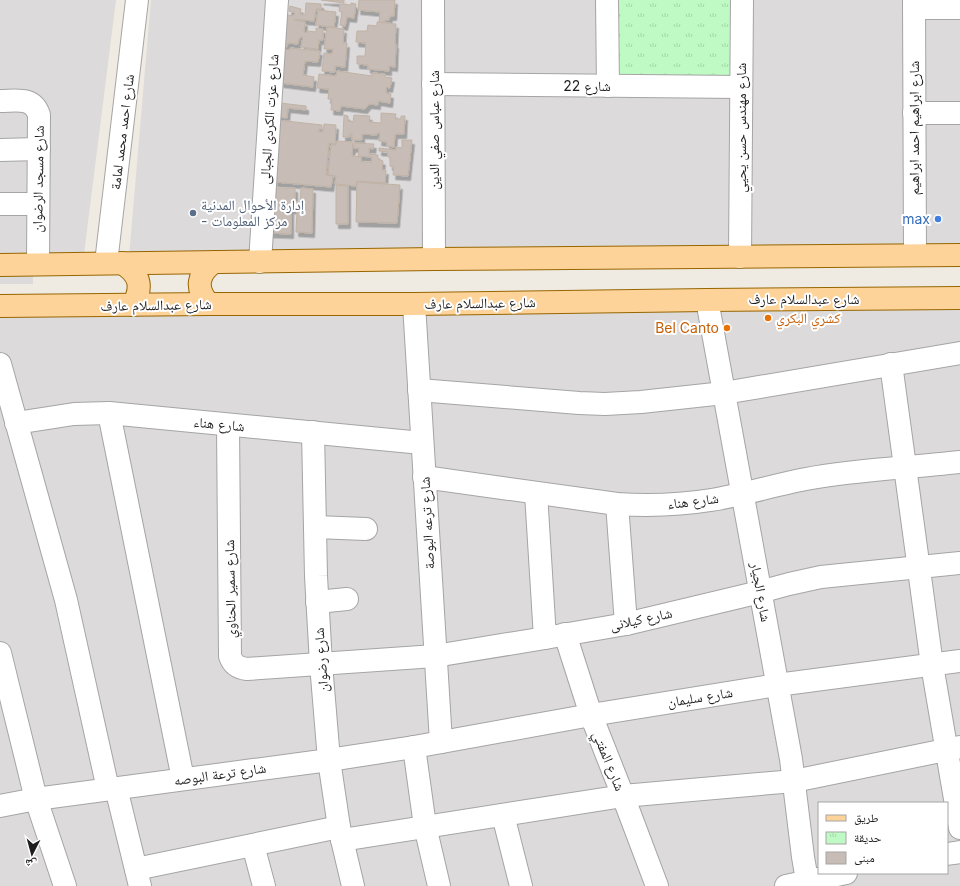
<svg xmlns="http://www.w3.org/2000/svg" width="960" height="886" font-family="Inter,'Noto Naskh Arabic',sans-serif">
<style>
.residential{fill:#dcdada;fill-rule:evenodd}
.park{fill:url(#park-tufts)}
.building{fill:#c7bdb6;stroke:#c1b2a5;filter:url(#shadow)}
.lines{fill:none;stroke-linecap:round;stroke-linejoin:round}
.minor-casing{stroke:#a5a5a5;stroke-width:24}
.major-casing{stroke:#976600;stroke-width:24}
.minor{stroke:#fff;stroke-width:22}
.major{stroke:#fdd39a;stroke-width:22}
.service-dot{fill:#5c6f8a;stroke:#fff;stroke-width:1.5}
.shop-dot{fill:#3f7fe0;stroke:#fff;stroke-width:1.5}
.food-dot{fill:#e8710a;stroke:#fff;stroke-width:1.5}
.labels{text-anchor:middle;stroke-width:4;stroke-linejoin:round;paint-order:stroke}
.street-label{font-size:14px;fill:#1e1e1e;stroke:#fff}
.service-label{font-size:14px;fill:#4e5e75;stroke:#fff;text-anchor:start}
.shop-label{font-size:14px;fill:#366cbe;stroke:#fff;text-anchor:end}
.food-label{font-size:14px;fill:#c56008;stroke:#fff;text-anchor:start}
</style>
<defs>
<pattern id="park-tufts" width="24" height="20" patternUnits="userSpaceOnUse"><rect width="24" height="20" fill="#bffac4"/><path d="M3 7l-1-3M5 7V3M7 7l1-3M15 17l-1-3M17 17v-4M19 17l1-3" fill="none" stroke="#a4d6a8"/></pattern>
<filter id="shadow"><feDropShadow dx="2.5" dy="4.5" stdDeviation="0" flood-color="#0004"/></filter>
</defs>
<rect width="100%" height="100%" fill="#efebe3"/>
<g class="residential">
<polygon points="0,0 116,0 84,254 46,255 39,114 0,99"/>
<polygon points="151,0 606,0 740,88 739,255 129,257"/>
<polygon points="744,0 960,0 960,252 742,255"/>
<polygon points="0,105 32,105 33,284 0,284"/>
<path d="M960,300V886H814L777,686L813,886H0V369L109,789L0,363V308L708,301ZM819,803H947V873H819Z"/>
</g>
<polygon class="park" points="609,0 740,0 740,86 610,84"/>
<g class="building">
<polygon points="321,0 344,0 344,3"/>
<polygon points="359,0 395,0 394,16 390,16 389,20 385,20 385,22 379,22 380,12 358,10"/>
<polygon points="306,3 321,4 321,9 316,9 314,21 294,19 294,20 305,22 304,32 307,33 307,31 316,32 316,28 323,29 323,40 319,40 318,49 301,47 303,37 299,38 298,44 288,43 287,47 282,48 282,14 293,16 295,13 289,11 290,6 301,9 300,14 305,15"/>
<polygon points="351,3 356,4 354,18 347,17 345,26 340,25 342,12 339,11 340,4 351,5"/>
<polygon points="318,10 336,12 334,27 316,25"/>
<polygon points="377,22 396,24 395,44 396,44 395,67 389,66 389,71 368,69 368,65 357,64 357,56 365,56 366,43 356,42 357,31 367,31 368,25 377,26"/>
<polygon points="327,27 344,29 343,43 347,43 345,67 335,66 335,72 322,71 324,53 332,54 333,49 324,49"/>
<polygon points="290,48 320,51 318,62 305,61 303,75 314,77 313,87 281,83 285,55 281,55 282,49 290,50"/>
<polygon points="337,71 372,76 372,73 385,74 385,77 392,78 390,88 386,87 386,93 391,94 390,103 378,101 378,105 369,104 365,109 341,106 340,111 331,110 332,99 328,99 329,89 317,88 319,74 336,76"/>
<polygon points="280,103 306,106 306,110 288,108 287,118 272,116"/>
<polygon points="381,113 396,114 395,119 401,119 401,116 405,116 404,134 395,134 394,147 387,146 387,142 379,141 380,133 377,133 377,135 362,134 362,140 352,140 352,134 350,134 350,137 343,137 344,115 348,116 348,121 353,122 354,115 370,116 369,122 381,123"/>
<polygon points="277,120 322,125 322,129 319,129 319,132 323,132 324,124 336,125 335,144 329,143 326,175 333,176 331,187 275,182 275,151 279,151"/>
<polygon points="402,140 412,140 408,176 393,175 394,167 390,166 390,157 388,157 388,152 379,151 379,148 396,150 396,147 402,148"/>
<polygon points="337,141 353,142 352,156 361,157 361,162 372,162 372,157 358,156 359,148 353,148 354,143 374,144 373,149 369,148 369,154 378,155 378,159 383,161 382,170 386,170 385,183 357,181 356,186 335,184 336,176 328,175 331,145 336,145"/>
<polygon points="357,182 400,185 397,223 356,222"/>
<polygon points="336,185 348,186 348,224 336,224"/>
<polygon points="267,188 295,188 295,202 300,202 301,188 313,189 312,233 296,232 297,210 291,209 291,234 266,233"/>
</g>
<g class="lines">
<defs>
<g id="minor">
<polyline points="433,0 434,259"/>
<polyline points="607,0 608,86"/>
<polyline points="914,0 915,255"/>
<polyline points="914,8 960,8"/>
<polyline points="433,84 741,87"/>
<path d="M0,101C16,101 33,96 39,115L38,264"/>
<polyline points="914,113 960,113"/>
<polyline points="0,150 39,149"/>
<polyline points="0,204 38,204"/>
<polyline points="740,257 742,0"/>
<polyline points="260,262 277,0"/>
<polyline points="106,263 137,0"/>
<polyline points="707,300 791,759 803,857 808,886"/>
<polyline points="414,304 441,742"/>
<polyline points="0,364 66,600 108,789"/>
<polyline points="891,364 932,665 960,828"/>
<polyline points="419,390 579,403 605,404 641,402 724,393 960,353"/>
<polyline points="109,413 183,779"/>
<polyline points="16,423 74,414 109,413 422,443"/>
<path d="M228,425L230,656C233,665 238,668 247,669L435,656L545,638L626,624L760,592L789,584L821,577L960,563"/>
<polyline points="313,432 316,576 321,664 329,760 339,827 353,886"/>
<path d="M424,477L617,504C649,506 680,505 711,500C743,495 774,485 806,479C857,469 909,468 960,462"/>
<polyline points="536,493 545,638"/>
<polyline points="617,504 626,624"/>
<polyline points="315,527 366,529"/>
<polyline points="317,602 347,599"/>
<polyline points="565,634 591,715 623,796 657,886"/>
<polyline points="0,653 36,799 65,886"/>
<polyline points="414,747 425,826 439,886"/>
<polyline points="116,788 140,886"/>
<polyline points="0,806 36,799 329,760 414,747 591,715 777,685 960,661"/>
<polyline points="503,815 521,886"/>
<polyline points="342,840 623,796 794,781 960,747"/>
<polyline points="253,845 264,886"/>
<polyline points="947,854 960,852"/>
<polyline points="136,869 339,827"/>
<polyline points="786,886 846,873"/>
</g>
<g id="major">
<path d="M122,263C140,274 143,287 133,305"/>
<polyline points="0,265 434,259 960,255"/>
<path d="M209,304C195,289 197,274 214,262"/>
<polyline points="0,306 209,304 414,304 707,300 960,298"/>
</g>
</defs>
<use href="#minor" class="minor-casing"/>
<use href="#major" class="major-casing"/>
<use href="#minor" class="minor"/>
<use href="#major" class="major"/>
</g>
<circle class="service-dot" cx="193" cy="213" r="4"/>
<circle class="shop-dot" cx="938" cy="219" r="4"/>
<g class="food-dot">
<circle cx="768" cy="318" r="4"/>
<circle cx="727" cy="328" r="4"/>
</g>
<g class="labels">
<g class="street-label">
<text x="587" y="91">شارع 22</text>
<text transform="translate(269 119) rotate(-86)" y="5">شارع عزت الكردى الجبالى</text>
<text transform="translate(741 128) rotate(-90)" y="5">شارع مهندس حسن يحيي</text>
<text transform="translate(914 128) rotate(-90)" y="5">شارع ابراهيم احمد ابراهيم</text>
<text transform="translate(434 130) rotate(-90)" y="5">شارع عباس صفي الدين</text>
<text transform="translate(122 132) rotate(-83)" y="5">شارع احمد محمد لمامة</text>
<text transform="translate(38 179) rotate(-89)" y="5">شارع مسجد الرضوان</text>
<text x="804" y="304">شارع عبدالسلام عارف</text>
<text transform="translate(480 303) rotate(-1)" y="5">شارع عبدالسلام عارف</text>
<text transform="translate(156 305) rotate(-1)" y="5">شارع عبدالسلام عارف</text>
<text transform="translate(219 424) rotate(5)" y="5">شارع هناء</text>
<text transform="translate(693 501) rotate(-7)" y="5">شارع هناء</text>
<text transform="translate(427 523) rotate(-93)" y="5">شارع ترعه البوصة</text>
<text transform="translate(230 589) rotate(-91)" y="5">شارع سمير الحناوي</text>
<text transform="translate(761 592) rotate(80)" y="5">شارع الجيار</text>
<text transform="translate(641 619) rotate(-12)" y="5">شارع كيلانى</text>
<text transform="translate(321 660) rotate(-94)" y="5">شارع رضوان</text>
<text transform="translate(700 697) rotate(-9)" y="5">شارع سليمان</text>
<text transform="translate(609 761) rotate(68)" y="5">شارع المفتي</text>
<text transform="translate(220 774) rotate(-8)" y="5">شارع ترعة البوصه</text>
</g>
<g class="service-label">
<text x="201" y="210">إدارة الأحوال المدنية<tspan x="201" dy="16">- مركز المعلومات</tspan></text>
</g>
<g class="shop-label">
<text x="930" y="224">max</text>
</g>
<g class="food-label">
<text x="776" y="323">كشري البكري</text>
<text x="719" y="333" text-anchor="end">Bel Canto</text>
</g>
</g>
<rect x="818" y="802" width="130" height="72" fill="#ffffff" stroke="#a5a5a5"/>
<rect x="826" y="815" width="20" height="6" fill="#fdd39a" stroke="#a5a5a5"/>
<text x="854" y="822" font-size="12" fill="#1e1e1e">طريق</text>
<rect x="826" y="832" width="20" height="12" fill="url(#park-tufts)" stroke="#a5a5a5"/>
<text x="854" y="842" font-size="12" fill="#1e1e1e">حديقة</text>
<rect x="826" y="852" width="20" height="12" fill="#c7bdb6" stroke="#a5a5a5"/>
<text x="854" y="862" font-size="12" fill="#1e1e1e">مبنى</text>
<g transform="translate(32 854) rotate(186)" stroke="#ffffff" stroke-width="3" paint-order="stroke">
<path d="M0-3L7 15L0 10L-7 15Z" fill="#1e1e1e"/>
<text y="-6" font-size="11" font-weight="bold" text-anchor="middle" fill="#1e1e1e">ش</text>
</g>
</svg>
